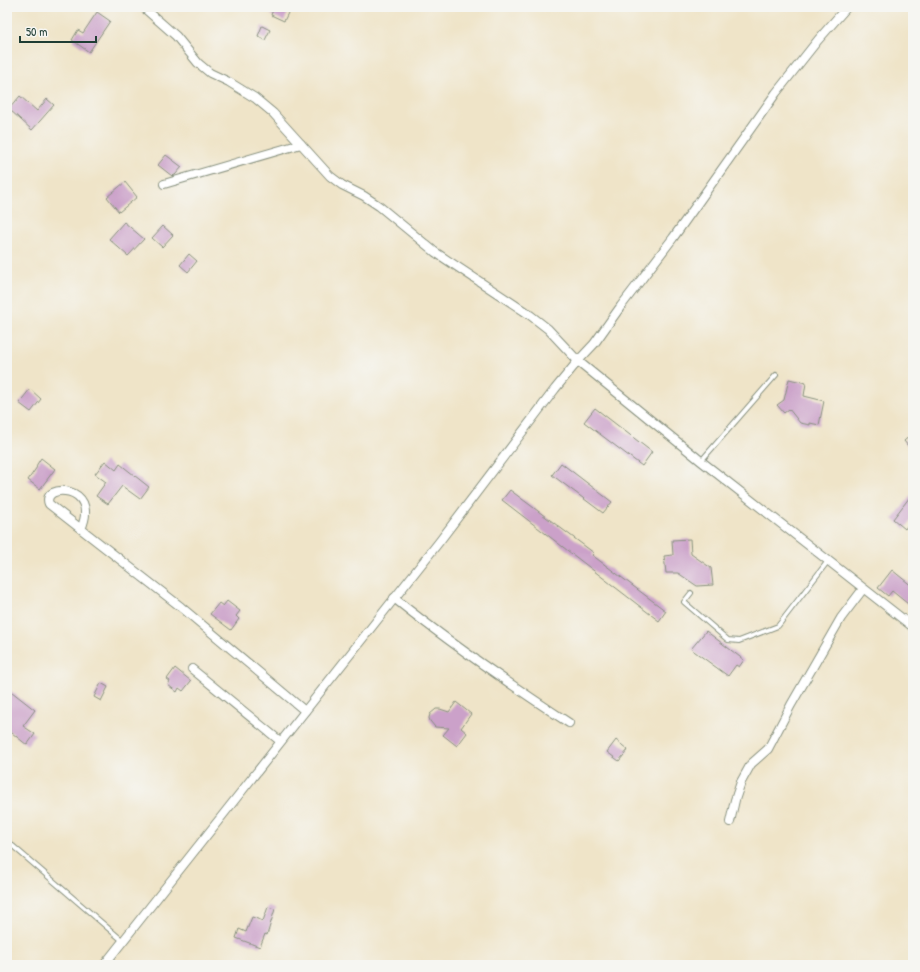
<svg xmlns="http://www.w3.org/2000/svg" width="920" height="972" font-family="'Patrick Hand',sans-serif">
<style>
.building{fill:#cba1c9}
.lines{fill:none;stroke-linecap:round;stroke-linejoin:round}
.service-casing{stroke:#87907e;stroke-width:6}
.minor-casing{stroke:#87907e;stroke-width:10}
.service{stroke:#fff;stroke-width:4}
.minor{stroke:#fff;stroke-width:8}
</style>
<rect width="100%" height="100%" fill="#f6f6f2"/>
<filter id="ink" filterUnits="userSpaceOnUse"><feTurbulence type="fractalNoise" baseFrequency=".025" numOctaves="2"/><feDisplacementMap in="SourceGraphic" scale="8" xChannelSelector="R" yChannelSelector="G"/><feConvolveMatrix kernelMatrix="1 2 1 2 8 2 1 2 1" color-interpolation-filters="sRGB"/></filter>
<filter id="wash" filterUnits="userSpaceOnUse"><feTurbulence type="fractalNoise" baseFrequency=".012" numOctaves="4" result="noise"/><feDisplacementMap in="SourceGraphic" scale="16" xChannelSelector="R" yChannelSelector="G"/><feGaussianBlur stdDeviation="0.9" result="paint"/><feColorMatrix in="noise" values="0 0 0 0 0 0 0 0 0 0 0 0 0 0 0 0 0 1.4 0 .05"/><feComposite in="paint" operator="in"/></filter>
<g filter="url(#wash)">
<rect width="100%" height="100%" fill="#efe4c8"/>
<g id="blocks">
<g class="building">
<polygon points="274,7 291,7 284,21 271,15"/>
<polygon points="97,12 110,21 89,52 72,40 78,30 83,33"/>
<polygon points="262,26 270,30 265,40 258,36"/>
<polygon points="20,96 37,111 47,99 54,105 32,130 9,109"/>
<polygon points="166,155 182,167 175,175 172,176 158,165"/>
<polygon points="125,182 137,197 119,212 107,197"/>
<polygon points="124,222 144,239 128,256 109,239"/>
<polygon points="163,226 173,235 162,247 152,238"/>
<polygon points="189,254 197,261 188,272 180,265"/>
<polygon points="789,379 806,383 804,396 824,401 819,425 810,423 810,425 800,423 789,409 784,413 777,405 784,400"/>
<polygon points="30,389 41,399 31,412 19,403"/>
<polygon points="595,408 652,452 642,466 584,422"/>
<polygon points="913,433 913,452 904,441"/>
<polygon points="41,458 55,469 40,489 28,480 37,467 36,466"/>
<polygon points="105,461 116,470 120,464 149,487 140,499 122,486 108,504 96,496 106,482 95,474"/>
<polygon points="561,463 612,502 603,513 552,475"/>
<polygon points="510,490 594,553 592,555 666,611 659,621 502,500"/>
<polygon points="913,493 913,518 905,529 893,519"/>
<polygon points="690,539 691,554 711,568 713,585 697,586 678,573 666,573 664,556 673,555 672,540"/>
<polygon points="892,570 913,587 913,608 892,591 888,596 878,588"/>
<polygon points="227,601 240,611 236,616 239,619 231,630 210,614 219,603 223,606"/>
<polygon points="706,631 744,660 739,667 736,665 728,676 691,649"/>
<polygon points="175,668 191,681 183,691 179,688 177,692 168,685 170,681 167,679"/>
<polygon points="101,683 108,687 101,701 94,697"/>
<polygon points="7,688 35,710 23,726 35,734 27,745 7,729"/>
<polygon points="456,702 471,714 461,728 467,733 457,746 443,735 449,728 435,727 430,721 429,718 430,714 436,709 440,709 449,712"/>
<polygon points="616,740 628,750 619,761 607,752"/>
<polygon points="268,907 275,909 267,935 265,934 260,947 236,938 239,929 246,932 252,917 263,921"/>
</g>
</g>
</g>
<g filter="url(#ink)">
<use href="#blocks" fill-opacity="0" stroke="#87907e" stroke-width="1"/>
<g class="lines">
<defs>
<g id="service">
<polyline points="701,461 776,375"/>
<polyline points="691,593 684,602 728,640 739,641 778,626 828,561"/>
<polyline points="7,841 123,941"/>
</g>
<g id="minor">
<polyline points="143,7 176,36 198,63 210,73 229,82 255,98 273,113 330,176 342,185 364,196 379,206 435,252 530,315 548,329 578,361 701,461 913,627"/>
<polyline points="164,184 301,144"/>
<path d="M81,529C101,484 40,483 49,504L181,607L305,711"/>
<path d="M394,598C451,644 508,683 569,723"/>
<polyline points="192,669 280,741"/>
<polyline points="730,822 735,800 741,782 751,764 768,749 791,705 841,618 863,589"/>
<polyline points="104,965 439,542 555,389 578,361 594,344 621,306 673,238 776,93 818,40 847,7"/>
</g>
</defs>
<use href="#service" class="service-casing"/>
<use href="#minor" class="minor-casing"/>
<use href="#service" class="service"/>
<use href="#minor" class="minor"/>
</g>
</g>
<rect width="920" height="972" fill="none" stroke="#f6f6f2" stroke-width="24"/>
<path d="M20 36v6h76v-6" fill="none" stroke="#1f3d34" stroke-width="2"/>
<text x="26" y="36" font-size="12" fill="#1f3d34" stroke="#f6f6f2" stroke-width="3" paint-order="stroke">50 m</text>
</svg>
